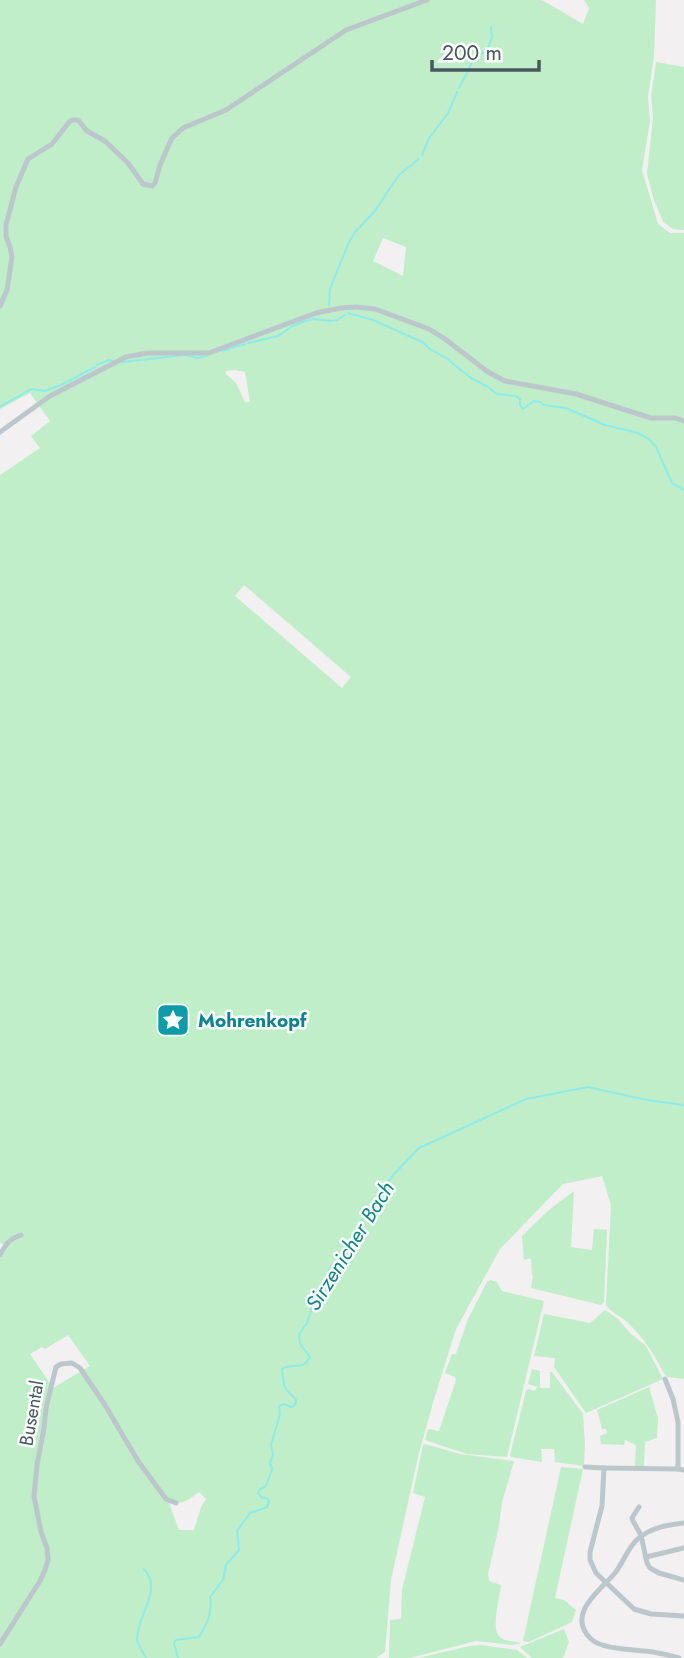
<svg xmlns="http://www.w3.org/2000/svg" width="684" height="1658" font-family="Jost,sans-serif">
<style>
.green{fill:#bfeec8;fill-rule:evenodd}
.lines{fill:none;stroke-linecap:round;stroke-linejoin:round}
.stream{stroke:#8debea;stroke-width:2}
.minor{stroke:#bcc7cc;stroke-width:5}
.labels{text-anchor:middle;stroke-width:5;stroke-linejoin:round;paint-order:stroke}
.culture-label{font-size:19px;font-weight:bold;fill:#0d838f;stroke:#fff;text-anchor:start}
.street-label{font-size:19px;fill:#48575d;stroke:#fff}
.water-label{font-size:21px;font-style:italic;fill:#108383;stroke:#fff}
</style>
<rect width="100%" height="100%" fill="#f2f0f0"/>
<g class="green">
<path d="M0,0H542L583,24L589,8L584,0H656L654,56L648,97L650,121L642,170L658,224L670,233H684V1379L668,1377L665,1375C654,1354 645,1339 628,1323C621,1316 611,1313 606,1305L611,1205L602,1176L563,1184L500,1249L456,1329L434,1399L418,1457L391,1580L385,1652L376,1658H0V1259L7,1246L0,1243V475L40,448L31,436L50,421L30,393L0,409ZM383,238L406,247L403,276L373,261ZM235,370L245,372L250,402H245L236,383L226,374V371ZM244,585L351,677L342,688L235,596ZM68,1335L90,1366L53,1388L30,1354L42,1347L45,1349ZM199,1492L206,1499L201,1507L194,1530H179L169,1503C184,1504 187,1501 199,1492Z"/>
<polygon points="656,62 684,67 684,230 673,229 663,222 654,200 647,174 653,117 651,96"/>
<polygon points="574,1191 571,1247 592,1250 594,1229 607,1230 604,1302 601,1305 531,1288 533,1276 532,1275 531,1258 524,1260 522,1236 550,1209"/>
<polygon points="490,1280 497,1282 502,1291 544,1301 507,1457 467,1454 425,1440 428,1429 439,1431 456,1380 455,1377 445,1373 452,1354 456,1354 468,1319 487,1282"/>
<polygon points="605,1310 618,1319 630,1333 646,1346 663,1379 586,1413 554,1367 555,1358 534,1356 544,1314 590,1323"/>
<polygon points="532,1369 540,1371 540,1388 550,1388 550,1372 552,1372 583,1414 585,1444 584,1466 555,1462 554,1449 541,1449 542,1462 511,1457 510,1455 526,1391 528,1389 535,1391 537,1387 528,1384"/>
<polygon points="649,1387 658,1418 657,1438 645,1442 644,1466 635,1466 636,1445 625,1440 624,1445 601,1444 600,1436 607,1433 606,1429 602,1429 597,1410"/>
<path d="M425,1444L460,1454L514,1461L502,1502L499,1526L488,1574L489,1581L501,1585C500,1596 491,1628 499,1636C504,1642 514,1641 521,1643L512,1645L476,1641L410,1658H389L390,1620L401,1619L402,1590L425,1497L413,1493L423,1445Z"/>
<polygon points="561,1467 583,1469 555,1598 564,1600 576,1610 572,1622 529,1642 523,1641"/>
<polygon points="564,1629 569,1642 563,1658 532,1658 520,1647"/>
<polygon points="480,1645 517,1650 527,1658 418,1658 470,1646"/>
</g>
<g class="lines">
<g class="stream">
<polyline points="488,48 492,37 491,27"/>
<polyline points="459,88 474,59 484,52"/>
<polyline points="422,155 429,138 448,113 457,92"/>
<polyline points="329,305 330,289 349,242 355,232 375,211 399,175 419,159"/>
<polyline points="348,313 373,320 422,342 430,349 446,358 471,378 488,387 497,394 516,396 520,399 520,405 523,409 534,401 540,402 544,405 566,408 605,425 638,433 649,439 656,447 672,483 684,490"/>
<polyline points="248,343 278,336 291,327 302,322 313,319 331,321 337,320 345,315"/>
<polyline points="222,351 245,344"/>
<polyline points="122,362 185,355 197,358 207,356"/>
<polyline points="97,365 109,360 112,361"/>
<polyline points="0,407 31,389 45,391 63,384 95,367"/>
<path d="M144,1569C163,1589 138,1614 137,1638C137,1644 143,1652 146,1658"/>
<path d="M178,1658L174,1643L176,1640L199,1637C207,1624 213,1612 210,1597L223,1580L226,1565L239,1550L237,1531L250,1513L267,1507L269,1502L268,1499L261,1497L258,1493L260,1489L266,1486L272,1469L270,1463L273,1454L271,1445L280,1414L279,1406L284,1404L292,1407L295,1405L296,1400C294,1396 288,1393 286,1389C284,1386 282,1373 282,1369C294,1362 302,1372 310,1357L300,1344L299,1334L307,1323L315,1298L331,1267L345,1263L363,1232L361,1221L393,1175L419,1148L526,1099L588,1087L647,1100L684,1105"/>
</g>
<g class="minor">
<polyline points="0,306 7,290 12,257 10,247 6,236 6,225 16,187 28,159 52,144 70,121 73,120 78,120 87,131 105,141 128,163 143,184 152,186 155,183 160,165 172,138 183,128 226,110 346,30 427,0"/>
<polyline points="0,432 50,396 126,357 147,353 209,353 316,313 341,308 356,307 375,309 429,329 445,339 488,372 505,381 576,394 651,418 675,418 684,421"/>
<path d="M0,1255C6,1244 9,1239 21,1235"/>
<polyline points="665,1379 673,1399 678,1422 678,1469 684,1470"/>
<polyline points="585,1467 604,1468 602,1506 590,1552 590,1560 596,1573 634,1609 651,1614 684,1616"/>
<polyline points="604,1468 678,1469"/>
<polyline points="639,1507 632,1518 633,1521 641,1535 647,1563 650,1568 659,1573 684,1580"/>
<polyline points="646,1557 684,1548"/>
<polyline points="0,1644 40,1581 45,1570 48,1560 47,1548 41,1532 34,1496 37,1465 44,1428 46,1408 56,1367 61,1364 72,1363 80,1368 105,1405 138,1461 166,1499 176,1503"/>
<path d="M679,1658C672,1656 665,1654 658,1653C640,1649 604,1651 591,1639C565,1614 601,1590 615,1573C624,1562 628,1546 639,1538C652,1527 668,1525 684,1523"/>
</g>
</g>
<defs>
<symbol id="sight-square" viewBox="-11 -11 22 22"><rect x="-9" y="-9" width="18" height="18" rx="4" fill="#0f9aa8" stroke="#fff"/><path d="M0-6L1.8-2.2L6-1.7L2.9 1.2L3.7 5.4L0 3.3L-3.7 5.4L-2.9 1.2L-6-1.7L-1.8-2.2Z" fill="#fff"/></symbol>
</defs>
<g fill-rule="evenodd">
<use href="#sight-square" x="154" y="1001" width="38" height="38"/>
</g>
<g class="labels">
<g class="culture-label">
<text x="198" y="1027">Mohrenkopf</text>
</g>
<g class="street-label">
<text transform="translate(31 1413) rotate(-80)" y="7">Busental</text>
</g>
<g class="water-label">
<text transform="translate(350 1246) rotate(-58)" y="7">Sirzenicher Bach</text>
</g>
</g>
<path d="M432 60v10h107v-10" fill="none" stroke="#48575d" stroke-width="3.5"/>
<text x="442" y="60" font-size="21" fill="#48575d" stroke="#ffffff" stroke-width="5" paint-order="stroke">200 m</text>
</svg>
